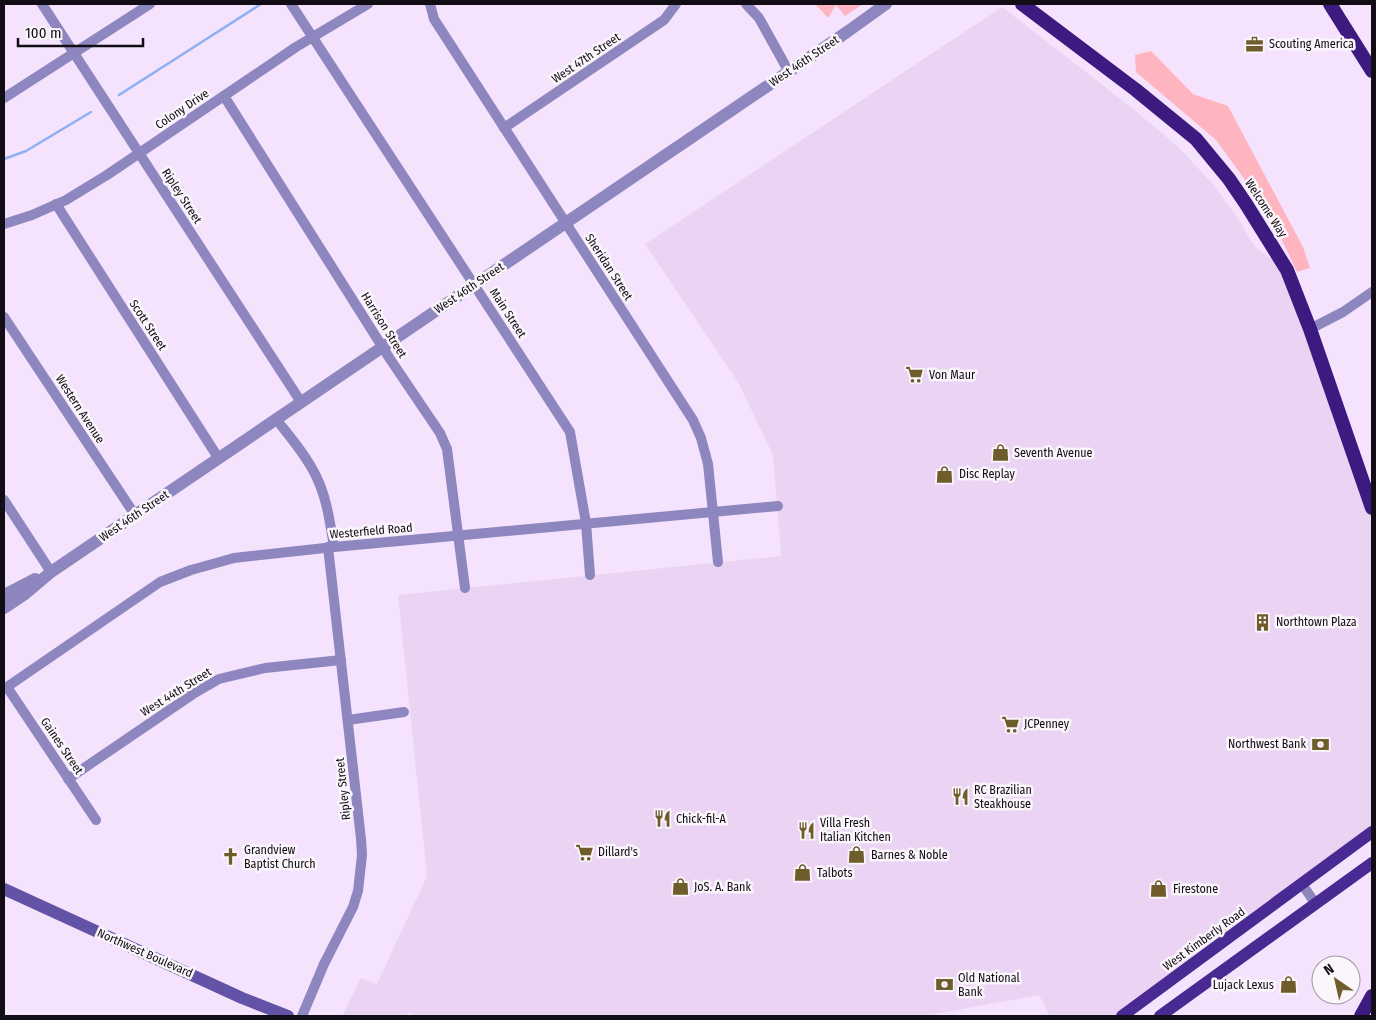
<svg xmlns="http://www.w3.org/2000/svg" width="1376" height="1020" font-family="'Fira Sans Condensed',sans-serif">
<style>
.built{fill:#ebd4f3}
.green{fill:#ffb5c0}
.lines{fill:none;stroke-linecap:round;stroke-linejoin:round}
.stream{stroke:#8eb0f2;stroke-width:2.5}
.minor{stroke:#8d86bf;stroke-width:10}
.tertiary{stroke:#8d86bf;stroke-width:12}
.secondary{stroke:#6353a6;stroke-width:12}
.primary{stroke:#482a92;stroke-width:12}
.trunk{stroke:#3c1a80;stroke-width:14}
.labels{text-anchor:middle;stroke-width:5;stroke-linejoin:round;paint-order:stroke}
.poi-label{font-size:12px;fill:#120c14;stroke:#faf6fb;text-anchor:start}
.street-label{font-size:12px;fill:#120c14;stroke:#faf6fb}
</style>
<rect width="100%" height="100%" fill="#f5e3fd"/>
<polygon class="built" points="1002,7 1136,111 1177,146 1212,183 1237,217 1255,247 1287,270 1372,508 1372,832 1122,1016 1050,1016 1039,995 925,1016 417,1016 408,1013 406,1016 342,1016 361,978 377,984 427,876 398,595 781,556 773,455 738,382 645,244"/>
<g class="green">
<polygon points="815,4 863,4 845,16 836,5 828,18"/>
<polygon points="1151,51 1193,94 1228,106 1303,247 1310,268 1297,272 1269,213 1216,140 1136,72 1135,55"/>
</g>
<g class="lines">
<g class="stream">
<polyline points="119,95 261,4"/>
<polyline points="4,159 26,151 91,112"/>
</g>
<g class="minor">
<polyline points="42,4 301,402"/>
<polyline points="291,4 570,432 586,523 590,575"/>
<polyline points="430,4 434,19 693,420 701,438 708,464 718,562"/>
<polyline points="746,4 759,18 789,72"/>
<polyline points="224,96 390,359 440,433 447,449 465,588"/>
<polyline points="4,98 150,4"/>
<polyline points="504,128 664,20 676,4"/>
<polyline points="56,204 219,459"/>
<polyline points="4,224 32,215 66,200 107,175 296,47 368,4"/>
<polyline points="4,317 135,515"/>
<polyline points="1310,329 1343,312 1372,292"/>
<path d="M276,419C290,437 306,455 316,476C327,498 330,523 334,547"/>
<polyline points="4,500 51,572"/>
<polyline points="7,687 96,820"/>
<polyline points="4,689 160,582 191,570 234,558 334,547 778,506"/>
<polyline points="348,720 404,712"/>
<polyline points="68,779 193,694 219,679 265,668 341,660"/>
<polyline points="1302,884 1315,903"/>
<polyline points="302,1016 324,964 353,907 358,891 362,855 361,839 328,547"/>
</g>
<g class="tertiary">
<polyline points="4,595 35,579"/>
<polyline points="4,608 25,594 51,572 847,32 886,4"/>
</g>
<polyline class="secondary" points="4,889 242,998 288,1016"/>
<g class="primary">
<polyline points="1122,1016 1372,832"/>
<polyline points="1160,1016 1372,863"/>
</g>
<g class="trunk">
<polyline points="1022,4 1136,90 1196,139 1229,179 1246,204 1287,270 1310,329 1372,508"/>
<polyline points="1330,4 1372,71"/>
<polyline points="1361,1016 1372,996"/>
</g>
</g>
<defs>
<symbol id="office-bare" viewBox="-9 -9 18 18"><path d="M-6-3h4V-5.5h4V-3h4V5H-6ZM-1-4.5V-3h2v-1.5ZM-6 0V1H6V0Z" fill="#6e5c2a" stroke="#faf6fb" stroke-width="2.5" paint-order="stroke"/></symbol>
<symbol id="supermarket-bare" viewBox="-9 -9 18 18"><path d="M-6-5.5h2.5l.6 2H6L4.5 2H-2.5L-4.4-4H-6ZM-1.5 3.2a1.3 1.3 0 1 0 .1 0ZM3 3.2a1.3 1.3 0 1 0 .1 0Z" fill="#6e5c2a" stroke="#faf6fb" stroke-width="2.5" paint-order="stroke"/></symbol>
<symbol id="shop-bare" viewBox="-9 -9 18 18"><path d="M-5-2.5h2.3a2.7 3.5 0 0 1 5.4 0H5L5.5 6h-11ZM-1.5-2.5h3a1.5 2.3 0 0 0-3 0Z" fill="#6e5c2a" stroke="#faf6fb" stroke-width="2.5" paint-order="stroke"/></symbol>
<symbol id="building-bare" viewBox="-9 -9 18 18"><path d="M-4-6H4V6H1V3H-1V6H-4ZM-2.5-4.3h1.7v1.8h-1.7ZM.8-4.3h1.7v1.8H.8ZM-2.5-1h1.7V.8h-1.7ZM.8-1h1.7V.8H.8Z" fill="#6e5c2a" stroke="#faf6fb" stroke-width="2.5" paint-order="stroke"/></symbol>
<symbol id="bank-bare" viewBox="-9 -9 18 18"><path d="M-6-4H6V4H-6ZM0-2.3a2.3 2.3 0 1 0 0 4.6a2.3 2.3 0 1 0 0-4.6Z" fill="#6e5c2a" stroke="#faf6fb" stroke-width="2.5" paint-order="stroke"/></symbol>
<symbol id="restaurant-bare" viewBox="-9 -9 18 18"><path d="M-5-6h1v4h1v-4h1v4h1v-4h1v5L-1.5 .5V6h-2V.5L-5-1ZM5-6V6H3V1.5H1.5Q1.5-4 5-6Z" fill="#6e5c2a" stroke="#faf6fb" stroke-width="2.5" paint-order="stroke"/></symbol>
<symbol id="church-bare" viewBox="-9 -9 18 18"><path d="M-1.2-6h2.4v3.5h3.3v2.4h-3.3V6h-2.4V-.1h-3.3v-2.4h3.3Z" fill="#6e5c2a" stroke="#faf6fb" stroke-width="2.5" paint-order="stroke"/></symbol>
</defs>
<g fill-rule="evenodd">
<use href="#office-bare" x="1242" y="32" width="25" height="25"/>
<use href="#supermarket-bare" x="902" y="362" width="25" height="25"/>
<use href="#shop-bare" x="988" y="440" width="25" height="25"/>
<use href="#shop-bare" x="932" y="462" width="25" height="25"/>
<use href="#building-bare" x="1250" y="610" width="25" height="25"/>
<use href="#supermarket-bare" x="998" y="712" width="25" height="25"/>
<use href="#bank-bare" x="1308" y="732" width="25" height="25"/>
<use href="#restaurant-bare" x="948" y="784" width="25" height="25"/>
<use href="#restaurant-bare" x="650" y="806" width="25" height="25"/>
<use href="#restaurant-bare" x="794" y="818" width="25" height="25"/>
<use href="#supermarket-bare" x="572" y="840" width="25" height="25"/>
<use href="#shop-bare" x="844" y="842" width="25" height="25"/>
<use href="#church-bare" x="218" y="844" width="25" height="25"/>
<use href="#shop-bare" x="790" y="860" width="25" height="25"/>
<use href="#shop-bare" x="668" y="874" width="25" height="25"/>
<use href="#shop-bare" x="1146" y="876" width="25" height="25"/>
<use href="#bank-bare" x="932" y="972" width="25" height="25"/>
<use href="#shop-bare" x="1276" y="972" width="25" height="25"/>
</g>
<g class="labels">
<g class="poi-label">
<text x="1269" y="48">Scouting America</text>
<text x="929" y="379">Von Maur</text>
<text x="1014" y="457">Seventh Avenue</text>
<text x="959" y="478">Disc Replay</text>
<text x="1276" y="626">Northtown Plaza</text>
<text x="1024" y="728">JCPenney</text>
<text x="1306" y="748" text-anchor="end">Northwest Bank</text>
<text x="974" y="794">RC Brazilian<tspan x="974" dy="14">Steakhouse</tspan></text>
<text x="676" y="823">Chick-fil-A</text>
<text x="820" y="827">Villa Fresh<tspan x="820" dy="14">Italian Kitchen</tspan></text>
<text x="244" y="854">Grandview<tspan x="244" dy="14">Baptist Church</tspan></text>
<text x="598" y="856">Dillard's</text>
<text x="871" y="859">Barnes &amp; Noble</text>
<text x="817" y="877">Talbots</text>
<text x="694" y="891">JoS. A. Bank</text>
<text x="1173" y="893">Firestone</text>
<text x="958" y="982">Old National<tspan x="958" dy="14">Bank</tspan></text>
<text x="1274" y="989" text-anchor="end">Lujack Lexus</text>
</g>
<g class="street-label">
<text transform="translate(586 58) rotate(-34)" y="4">West 47th Street</text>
<text transform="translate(804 61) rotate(-34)" y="4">West 46th Street</text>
<text transform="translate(182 109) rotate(-34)" y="4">Colony Drive</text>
<text transform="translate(182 196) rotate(57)" y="4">Ripley Street</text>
<text transform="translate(1266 208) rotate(57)" y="4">Welcome Way</text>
<text transform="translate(609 267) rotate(57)" y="4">Sheridan Street</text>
<text transform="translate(469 288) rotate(-34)" y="4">West 46th Street</text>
<text transform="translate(508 313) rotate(57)" y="4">Main Street</text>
<text transform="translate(148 325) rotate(57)" y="4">Scott Street</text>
<text transform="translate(384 325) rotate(58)" y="4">Harrison Street</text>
<text transform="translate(80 409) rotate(57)" y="4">Western Avenue</text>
<text transform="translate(134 516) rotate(-34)" y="4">West 46th Street</text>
<text transform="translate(371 531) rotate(-5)" y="4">Westerfield Road</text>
<text transform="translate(176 692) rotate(-32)" y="4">West 44th Street</text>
<text transform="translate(62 746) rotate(56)" y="4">Gaines Street</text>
<text transform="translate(343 789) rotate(-96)" y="4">Ripley Street</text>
<text transform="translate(1204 939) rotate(-36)" y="4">West Kimberly Road</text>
<text transform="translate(145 953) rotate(24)" y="4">Northwest Boulevard</text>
</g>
</g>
<rect width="1376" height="1020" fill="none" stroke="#120c14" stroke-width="10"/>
<g transform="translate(1336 980) rotate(326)"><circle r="24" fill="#faf6fb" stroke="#9d989f"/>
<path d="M0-4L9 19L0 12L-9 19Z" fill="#6e5c2a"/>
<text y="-8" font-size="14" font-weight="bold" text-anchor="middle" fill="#120c14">N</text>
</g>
<path d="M18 38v8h125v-8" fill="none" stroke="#120c14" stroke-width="2.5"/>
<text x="25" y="38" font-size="15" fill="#120c14" stroke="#faf6fb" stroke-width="4" paint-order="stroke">100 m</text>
</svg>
